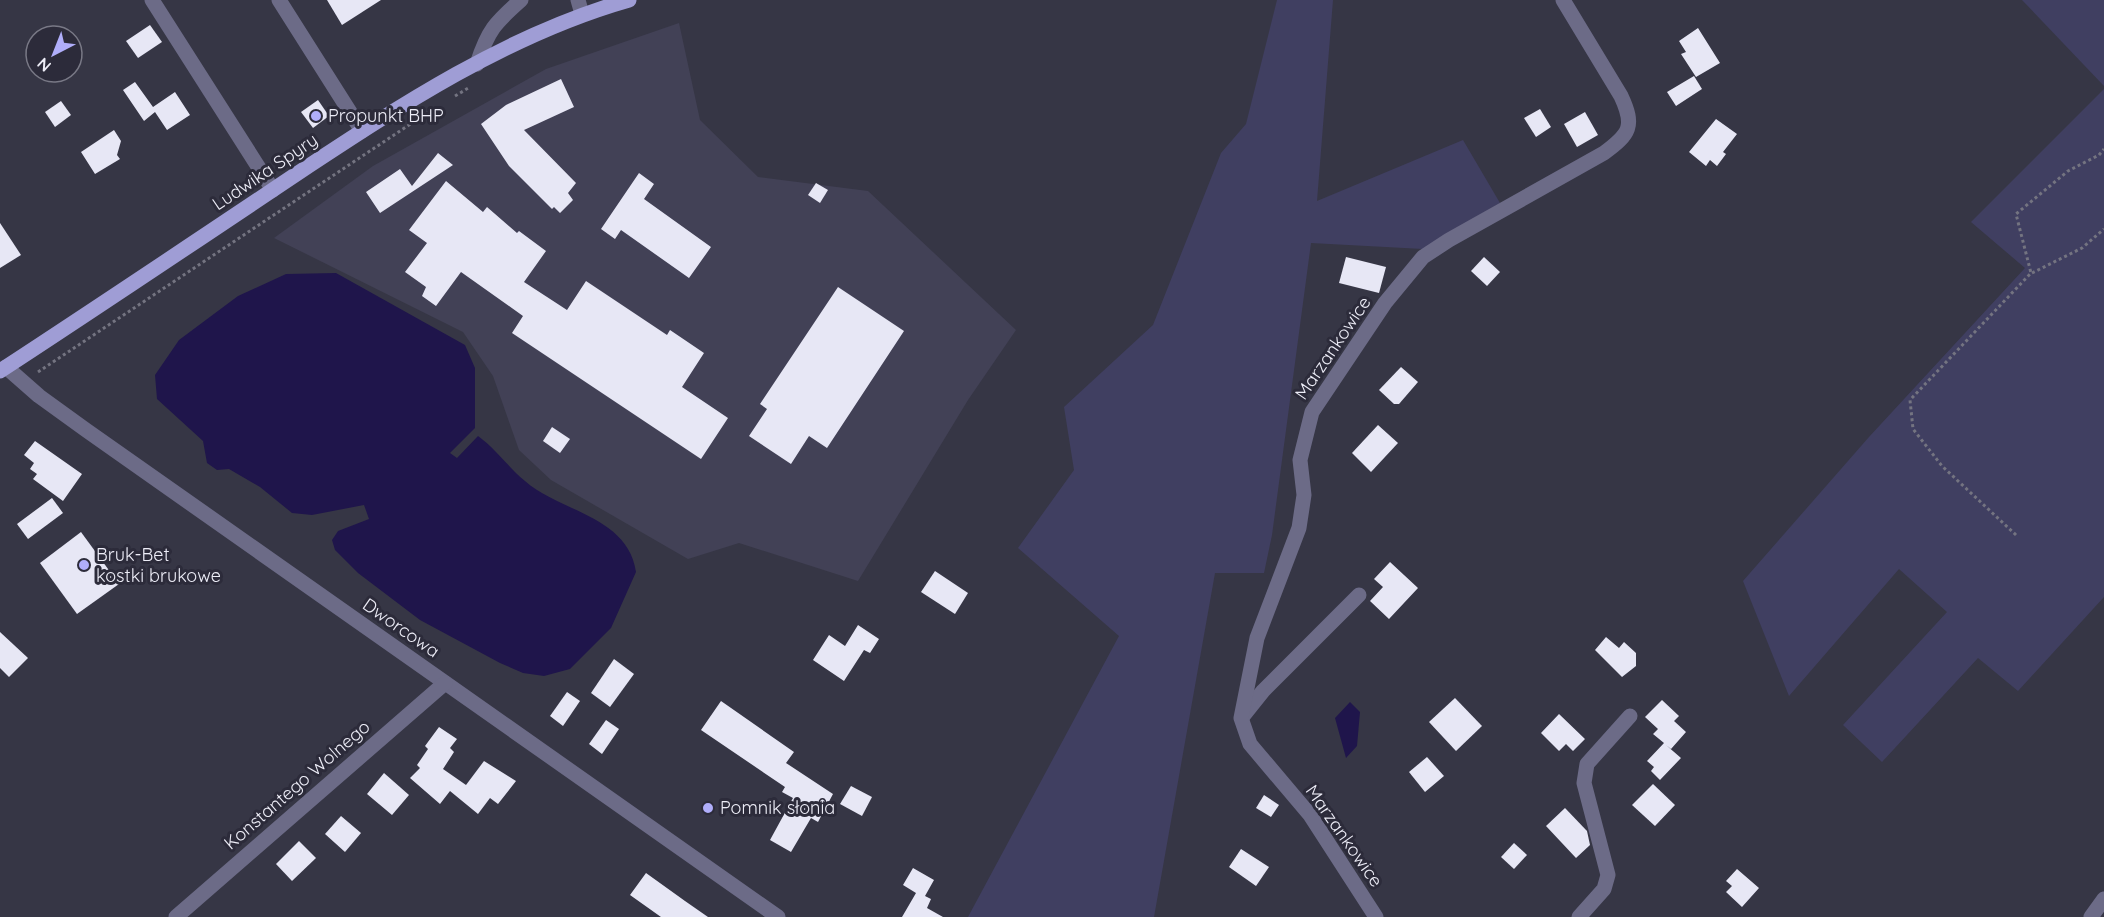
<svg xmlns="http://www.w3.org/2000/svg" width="2104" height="917" font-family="Quicksand,sans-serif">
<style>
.built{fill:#424156}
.green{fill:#403f61}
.water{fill:#1f154b}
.building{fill:#e7e7f5}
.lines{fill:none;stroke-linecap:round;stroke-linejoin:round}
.path{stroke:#747481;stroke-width:3;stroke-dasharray:3 3;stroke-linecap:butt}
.minor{stroke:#6c6b87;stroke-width:15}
.major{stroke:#9f9dd5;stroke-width:15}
.poi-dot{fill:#b0aefa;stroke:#2c2b3a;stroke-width:2}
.labels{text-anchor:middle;stroke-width:6;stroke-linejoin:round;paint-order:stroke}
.poi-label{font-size:18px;fill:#ededf7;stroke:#2c2b3a;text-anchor:start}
.street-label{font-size:18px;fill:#ededf7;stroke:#2c2b3a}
</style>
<rect width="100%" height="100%" fill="#363645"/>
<polygon class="built" points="679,23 700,120 758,177 868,191 1016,330 968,400 858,581 739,543 688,559 551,480 519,450 493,376 463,332 274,238 373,166 546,69"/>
<g class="green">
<polygon points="1277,0 1333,0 1317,201 1463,140 1500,203 1423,249 1311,243 1272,535 1264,573 1215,573 1154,917 968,917 1119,636 1018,548 1074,470 1064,407 1153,325 1221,153 1246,124"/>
<polygon points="2022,0 2104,0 2104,86"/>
<polygon points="2104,89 2104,597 2018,691 1978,658 1882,762 1843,725 1947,612 1899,569 1789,696 1743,581 1869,437 2025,268 1971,222"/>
</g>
<g class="water">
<path d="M336,273L465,345L475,368V428L450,453L457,458L478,436C496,449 508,467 525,481C560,512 628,516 636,572L611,628L570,669L544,676L523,673L500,663L420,620L358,573L335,550L332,540L338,531L369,519L364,505L312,515L292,513L260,487L229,469L217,470L207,463L203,441L157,399L155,375L179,340L238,296L286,274Z"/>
<polygon points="1350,702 1360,712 1357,746 1346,758 1335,718"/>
</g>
<g class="building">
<polygon points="327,0 381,0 342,25"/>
<polygon points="150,25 162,42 138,58 126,41"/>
<polygon points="1698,28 1720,63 1696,77 1681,54 1686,52 1679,41"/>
<polygon points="1694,76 1702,89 1676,106 1667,92"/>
<polygon points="561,79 574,107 524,130 576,183 568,193 573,200 560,213 554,207 552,209 509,166 481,124 506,105"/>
<polygon points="135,82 153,107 175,92 190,115 167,130 155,112 144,121 123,90"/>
<polygon points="318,100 329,116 313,128 301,112"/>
<polygon points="61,101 71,115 55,127 45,112"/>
<polygon points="1540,109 1551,127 1536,137 1524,118"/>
<polygon points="1585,112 1598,135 1577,147 1564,124"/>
<polygon points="1716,119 1737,134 1723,152 1726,154 1717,166 1710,160 1706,166 1689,152"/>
<polygon points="114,130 121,141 117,155 120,159 95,174 81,152"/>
<polygon points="438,153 453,165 380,213 366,192 400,169 412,186"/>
<polygon points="639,173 654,184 644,199 711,247 689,278 621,230 615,239 601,229"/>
<polygon points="446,181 483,212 487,207 517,233 519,231 546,251 524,282 567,310 586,281 667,335 670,330 704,353 682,387 728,418 701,459 512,333 523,316 461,272 436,306 422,296 426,287 405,272 427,243 409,230"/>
<polygon points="816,183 828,190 820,203 808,195"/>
<polygon points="0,223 21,255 0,268"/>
<polygon points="1346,257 1386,267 1379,293 1339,283"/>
<polygon points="1484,257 1500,272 1487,286 1471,271"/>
<polygon points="838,287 904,331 827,448 809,436 791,464 749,436 767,409 760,404"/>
<polygon points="1401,367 1418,382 1399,404 1394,404 1379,390"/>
<polygon points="1378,425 1398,443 1371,472 1352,453"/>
<polygon points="552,427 570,439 560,453 543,441"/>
<polygon points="35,441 82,474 63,501 33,479 37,474 30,469 34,463 24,455"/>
<polygon points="52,498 63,513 28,539 17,524"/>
<polygon points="81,532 119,584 77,614 40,563"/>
<polygon points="1390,562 1418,588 1389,619 1370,601 1383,587 1374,579"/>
<polygon points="935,571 968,593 955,614 921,592"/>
<polygon points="858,625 879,639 870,653 864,650 844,681 813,660 829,635 845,646"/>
<polygon points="0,632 28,658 9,677 0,668"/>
<polygon points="1606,637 1619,648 1624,642 1636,653 1636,666 1622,677 1595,650"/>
<polygon points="614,659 634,674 610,707 591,693"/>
<polygon points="567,692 580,701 563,726 550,716"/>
<polygon points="1455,698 1482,726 1456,751 1429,722"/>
<polygon points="1662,700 1679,716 1674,721 1686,732 1671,749 1666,745 1681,758 1660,780 1651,771 1654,767 1647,761 1664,743 1653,734 1658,729 1645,717"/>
<polygon points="721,701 794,752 786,763 833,794 818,822 811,818 791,852 770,840 793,798 782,792 785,787 701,730"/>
<polygon points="1559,714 1585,739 1573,751 1566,744 1559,751 1541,733"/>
<polygon points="606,720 619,729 602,754 589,744"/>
<polygon points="439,727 457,739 450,748 454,752 443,769 466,785 484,761 516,781 498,804 490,798 478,814 450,791 440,804 410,778 420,768 417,765 428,749 425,746"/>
<polygon points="1427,757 1444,776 1425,792 1409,772"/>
<polygon points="384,773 409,795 392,815 367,794"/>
<polygon points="1653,784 1675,805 1655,826 1632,805"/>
<polygon points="851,786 872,797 862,816 840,804"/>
<polygon points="1264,795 1279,805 1271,817 1256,808"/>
<polygon points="1565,808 1587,831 1590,845 1576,858 1546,826"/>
<polygon points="341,816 361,833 345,852 325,834"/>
<polygon points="299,841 316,858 292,881 276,864"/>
<polygon points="1514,843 1527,855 1514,869 1501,857"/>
<polygon points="1241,849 1269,867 1256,886 1229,867"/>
<polygon points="913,868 934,880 925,896 931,899 927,908 943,917 902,917 916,893 903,885"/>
<polygon points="1737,869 1759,888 1742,907 1726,892 1732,886 1726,881"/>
<polygon points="646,873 685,901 708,917 661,917 630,895"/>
</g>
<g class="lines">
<g class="path">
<polyline points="455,96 470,87"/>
<polyline points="2032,273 2082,248 2104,229"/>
<polyline points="38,372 436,107"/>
<polyline points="2016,535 1942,466 1913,429 1910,400 2031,273 2016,214 2068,171 2099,155 2104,149"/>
</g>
<g class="minor">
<polyline points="152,0 273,190"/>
<polyline points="279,0 362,131"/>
<polyline points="578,0 582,14"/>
<path d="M477,64C488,30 495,23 521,0"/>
<polyline points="6,367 39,396 86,430 778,917"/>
<polyline points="1243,716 1263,691 1359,595"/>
<polyline points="176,917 445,683"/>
<path d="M1376,917L1310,815L1250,744L1241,718L1257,638L1299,528L1304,495L1300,460L1312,412L1385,303L1423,257L1449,240L1604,153C1630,134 1635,126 1621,96L1563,0"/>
<polyline points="1579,917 1604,889 1608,875 1584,783 1587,764 1630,716"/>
<polyline points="2091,917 2104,899"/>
</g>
<path class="major" d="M0,371C98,307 195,242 292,177C398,107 506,35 629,0"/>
</g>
<g class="poi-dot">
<circle cx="316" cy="116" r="6"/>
<circle cx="84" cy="565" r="6"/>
<circle cx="708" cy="808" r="6"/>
</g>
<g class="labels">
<g class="poi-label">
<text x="328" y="122">Propunkt BHP</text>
<text x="96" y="561">Bruk-Bet<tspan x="96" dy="21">kostki brukowe</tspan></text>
<text x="720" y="814">Pomnik słonia</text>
</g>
<g class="street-label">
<text transform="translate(265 172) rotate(-34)" y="6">Ludwika Spyry</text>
<text transform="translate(1333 348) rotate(-56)" y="6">Marzankowice</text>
<text transform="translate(401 628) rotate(35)" y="6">Dworcowa</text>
<text transform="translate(297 785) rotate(-41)" y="6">Konstantego Wolnego</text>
<text transform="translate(1344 836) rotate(55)" y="6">Marzankowice</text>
</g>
</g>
<g transform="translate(54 54) rotate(222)"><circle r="28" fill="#2c2b3a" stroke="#797986" stroke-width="1.5"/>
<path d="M0-4.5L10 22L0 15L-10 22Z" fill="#b0aefa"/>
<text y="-9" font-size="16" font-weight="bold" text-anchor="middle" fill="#ededf7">N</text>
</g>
</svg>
